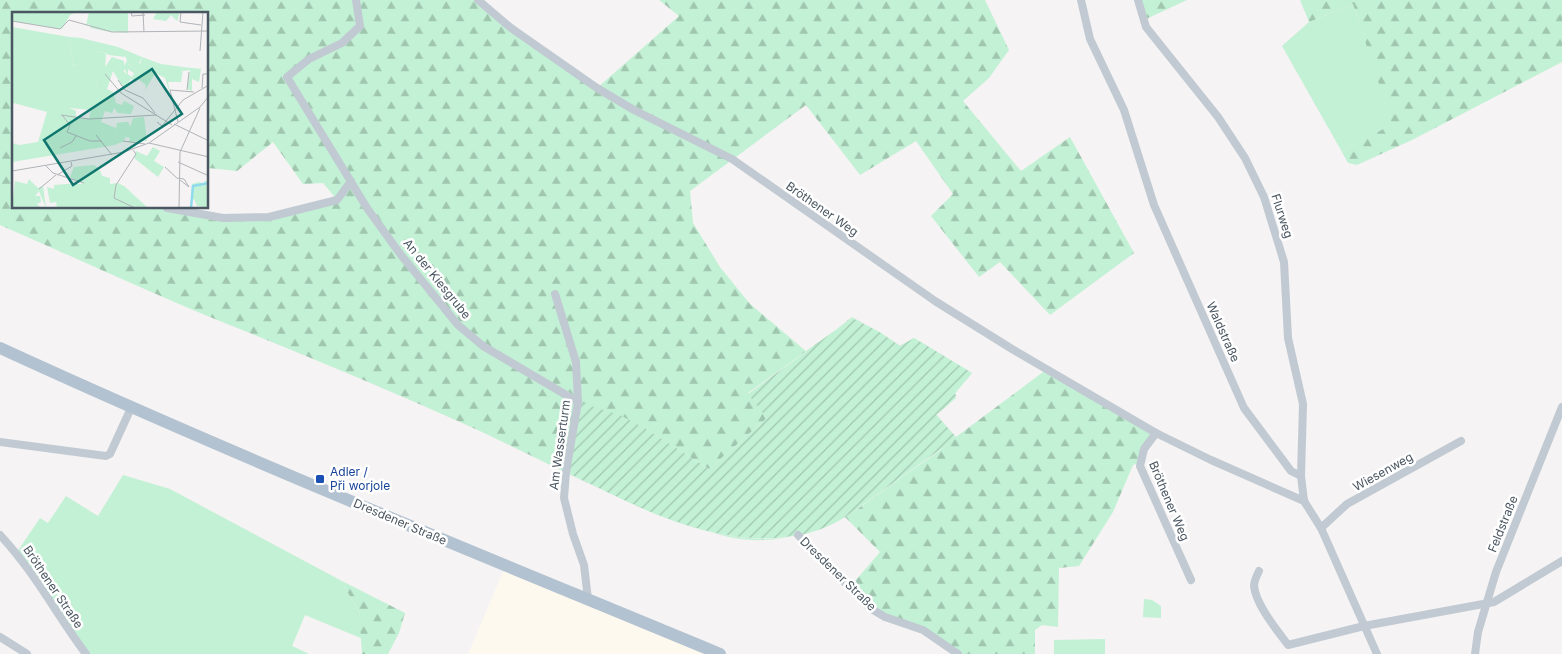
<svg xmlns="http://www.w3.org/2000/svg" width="1562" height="654" font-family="Inter,sans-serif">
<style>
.commercial{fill:#fdf9ef}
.green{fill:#c3f1d5}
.forest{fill:url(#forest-firs);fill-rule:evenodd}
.garden{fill:url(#garden-furrows)}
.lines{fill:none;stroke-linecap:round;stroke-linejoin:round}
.street{stroke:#c1cad2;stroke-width:8}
.primary{stroke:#b3c2d1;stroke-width:12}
.transit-dot{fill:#1a4fb4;stroke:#fff;stroke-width:2}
.labels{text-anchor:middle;stroke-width:5;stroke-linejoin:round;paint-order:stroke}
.street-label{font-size:12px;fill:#4a5661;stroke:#fff}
.transit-label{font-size:12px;fill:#164399;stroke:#fff;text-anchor:start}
.inset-river{fill:none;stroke:#90daee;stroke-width:2.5}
.inset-road{fill:none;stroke:#b1b4b9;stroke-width:1}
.view{fill:#0f766e;fill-opacity:0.15;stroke:#0f766e;stroke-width:2.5}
.inset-edge{fill:none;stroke:#4a5661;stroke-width:2.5}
</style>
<defs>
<pattern id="forest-firs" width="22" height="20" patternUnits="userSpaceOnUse" patternTransform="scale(1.25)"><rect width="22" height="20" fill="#c3f1d5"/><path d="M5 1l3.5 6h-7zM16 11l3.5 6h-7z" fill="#a0c6b0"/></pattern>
<pattern id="garden-furrows" width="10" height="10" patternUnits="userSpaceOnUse" patternTransform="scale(1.25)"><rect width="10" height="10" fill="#c3f1d5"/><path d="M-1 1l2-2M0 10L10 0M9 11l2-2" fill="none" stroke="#a0c6b0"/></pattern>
</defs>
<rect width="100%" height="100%" fill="#f5f3f3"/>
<polygon class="commercial" points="505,567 717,654 468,654"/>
<g class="green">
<polygon points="1353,4 1393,124 1342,152 1282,46 1309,22"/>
<polygon points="123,475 170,489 340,580 359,611 363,639 305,615 292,646 309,654 86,654 17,552 40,518 48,523 66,496 98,516"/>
<polygon points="1144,599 1152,600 1161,606 1161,618 1143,617"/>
<polygon points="1105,639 1105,654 1054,654 1054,640"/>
</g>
<g class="forest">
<path d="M0,0H478L597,88L679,16L659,0H985L1009,50L989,78L963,101L1021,171L1070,137L1134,253L1050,315L1000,262L979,277L931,216L953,194L916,141L860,175L806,105L690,191L693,223L720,267L750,304L807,352L852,317L881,333L900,346L914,338L972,373L955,393L956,398L936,414L956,437L1047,369L1156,433L1139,463L1133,465L1113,512L1079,566L1059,568L1058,627L1042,625L1035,630V654H958L923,630L885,617L850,587L880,552L845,517C810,534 773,545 734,538C709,533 684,523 660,514C591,488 527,452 460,422C383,388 306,355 227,324C151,293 76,258 0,225ZM14,14H208V168L237,171L273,142L303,184L323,183L337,200L269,217L193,213L192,208H14ZM852,318C896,340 920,364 956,398L936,415L956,437C938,454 915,467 895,482C871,499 846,520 818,530C732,559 642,509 566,472L646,429L709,469L767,418L748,393Z"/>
<polygon points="1138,0 1187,0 1144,20"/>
<polygon points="1300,0 1562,0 1562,62 1412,140 1357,165 1348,163 1342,152 1392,124 1353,4 1309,22"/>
<polygon points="340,580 405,613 399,633 388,654 362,654 359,611"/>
</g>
<path class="garden" d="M852,318L881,333L900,346L914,338L972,373L955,393L956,398L936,415L957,438C932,455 907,473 882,491C862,505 842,522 818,530C731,558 642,509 566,472L578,402L620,415L646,429L709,469L767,418L748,394Z"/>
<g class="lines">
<g class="street">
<polyline points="356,0 360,26 342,43 309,59 287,77 367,208 401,255 458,325 483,346 578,402"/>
<polyline points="478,0 511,28 597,88 634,110 732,159 935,301 1012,349 1156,433 1211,460 1304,501"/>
<polyline points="1081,0 1090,39 1124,110 1154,205 1244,408 1291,471 1301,476 1304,501 1321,528 1377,654"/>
<polyline points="1138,0 1146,27 1218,117 1245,158 1264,197 1284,262 1288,338 1303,404 1301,476"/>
<polyline points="167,208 223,218 269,217 337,200 351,181"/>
<polyline points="555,294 576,362 578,402 566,472 564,498 573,534 584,565 588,599"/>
<polyline points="1156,433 1144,449 1140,466 1191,580"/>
<polyline points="0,442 106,456 110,454 131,408"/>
<polyline points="1321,528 1347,504 1461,441"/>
<path d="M0,535C34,571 56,614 86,654"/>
<polyline points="798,535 870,608 885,617 923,630 958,654"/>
<path d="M1259,571C1257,575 1254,581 1254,586C1256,605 1277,630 1288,645L1364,626L1494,602L1562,561"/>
<polyline points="0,637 27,654"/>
<polyline points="1475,654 1478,632 1496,572 1562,407"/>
</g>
<path class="primary" d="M0,348C237,457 479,554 720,654"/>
</g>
<rect class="transit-dot" x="315" y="474" width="10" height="10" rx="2.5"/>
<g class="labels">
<g class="street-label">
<text transform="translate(822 209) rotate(35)" y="4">Bröthener Weg</text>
<text transform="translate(1282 216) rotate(72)" y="4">Flurweg</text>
<text transform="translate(437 279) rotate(51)" y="4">An der Kiesgrube</text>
<text transform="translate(1223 332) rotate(66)" y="4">Waldstraße</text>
<text transform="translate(560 445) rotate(-82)" y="4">Am Wasserturm</text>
<text transform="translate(1383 472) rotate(-29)" y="4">Wiesenweg</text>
<text transform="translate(1169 501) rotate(67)" y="4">Bröthener Weg</text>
<text transform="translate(400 522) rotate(23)" y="4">Dresdener Straße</text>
<text transform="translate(1503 524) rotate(-68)" y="4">Feldstraße</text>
<text transform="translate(838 574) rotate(44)" y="4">Dresdener Straße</text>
<text transform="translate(53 587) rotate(56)" y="4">Bröthener Straße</text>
</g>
<g class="transit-label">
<text x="330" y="476">Adler /<tspan x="330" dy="14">Při worjole</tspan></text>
</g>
</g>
<g transform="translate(12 12)">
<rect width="196" height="196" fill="#f5f3f3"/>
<path d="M145,0L162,1L168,0L165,9L159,3L154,9L141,7ZM57,25L69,26L106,35L97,43L88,39L85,42L87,34L68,40L67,54L61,52ZM149,52L171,55L169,70H156L158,82L153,66L143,61ZM141,135L148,139L142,149L152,155L146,165L122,146L124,139L135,144ZM82,153L86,156L81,159L88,158L90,164L98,166V172L106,171L112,174L136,196H46L51,189L68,188L58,183L54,176V172H71L58,165L62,155ZM192,169H196V196L185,194L182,187L179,189L180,172L187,170L193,172Z" fill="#c3f1d5"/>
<path d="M0,0H65L58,3L50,17L0,9ZM0,15L57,25L61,52L55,72L84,75L86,71L74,68L64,71L67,43H94L93,55L100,45L112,49V60L120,65L122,61L114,56L116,52L126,60L130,45L149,52L133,78L134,73L126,67L124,70L119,67L112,77L101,59L95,77L101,80L104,91L110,93L112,89L122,94L119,102L106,101L102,96L100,101L93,99L89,110L104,116L105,111L116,110L118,115L121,106L132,105L135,129L117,130L118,126L114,125L103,133L0,150V131L7,133L26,130L35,100L2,91L0,93ZM57,96L79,98L77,107L64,106V99ZM105,111L116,114L113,127L91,129L102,128ZM17,167L26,176L31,174L34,196L27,179L23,184H28L29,190L25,192L29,196H0L3,169L15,172ZM54,172V175H59L58,183H68L69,196H59L58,189L56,196H45L44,190L38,191L35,175L42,177V173Z" fill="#c3f1d5" fill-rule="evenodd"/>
<path d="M77,0H116V21L93,19L79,16L77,12L74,14ZM72,29L87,34L85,42L88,39L95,43H67ZM106,35L130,45L127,51L131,54L126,60L116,52V63L111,55L115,49L114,45L97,43ZM61,52L67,54L64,71L68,65L86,71L84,75H63L44,69L45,66L55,69ZM171,55L189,57L187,70L180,67V79L175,77L178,58L171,59ZM116,110L118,115L111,130L92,135L90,129L102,128L105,111Z" fill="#c3f1d5"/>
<path class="inset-river" d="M179,196L181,174L197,171"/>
<path class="inset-road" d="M119,0L120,4L133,3M131,0L132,20M169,0L168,10L189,13M0,9L48,17L57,8L100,20L197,19M188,39L191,0M93,62L109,81L160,113M106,68L113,78L131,86L143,101M190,76L191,62H197M175,78L177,60M49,103L77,107L145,103M50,103L58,113L55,120L78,129H90M145,110L150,114L171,88L197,73M166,110L158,78L182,80M162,112L197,129M84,123L100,143M111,129L133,132M137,131L188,95L197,84M48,136L60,130L64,124M121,138L124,142L104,173L102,186L123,196M168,140L188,96M166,150L197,164M34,154L41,161L72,171M153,155L166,167M0,159L112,140L137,131L197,145M45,163L60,154L59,150M166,166L172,167L177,175L168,168M27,177L44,163M167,196L168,140"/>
<path class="view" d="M140,57L170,102L61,173L32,128Z"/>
<rect width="196" height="196" class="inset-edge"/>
</g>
</svg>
